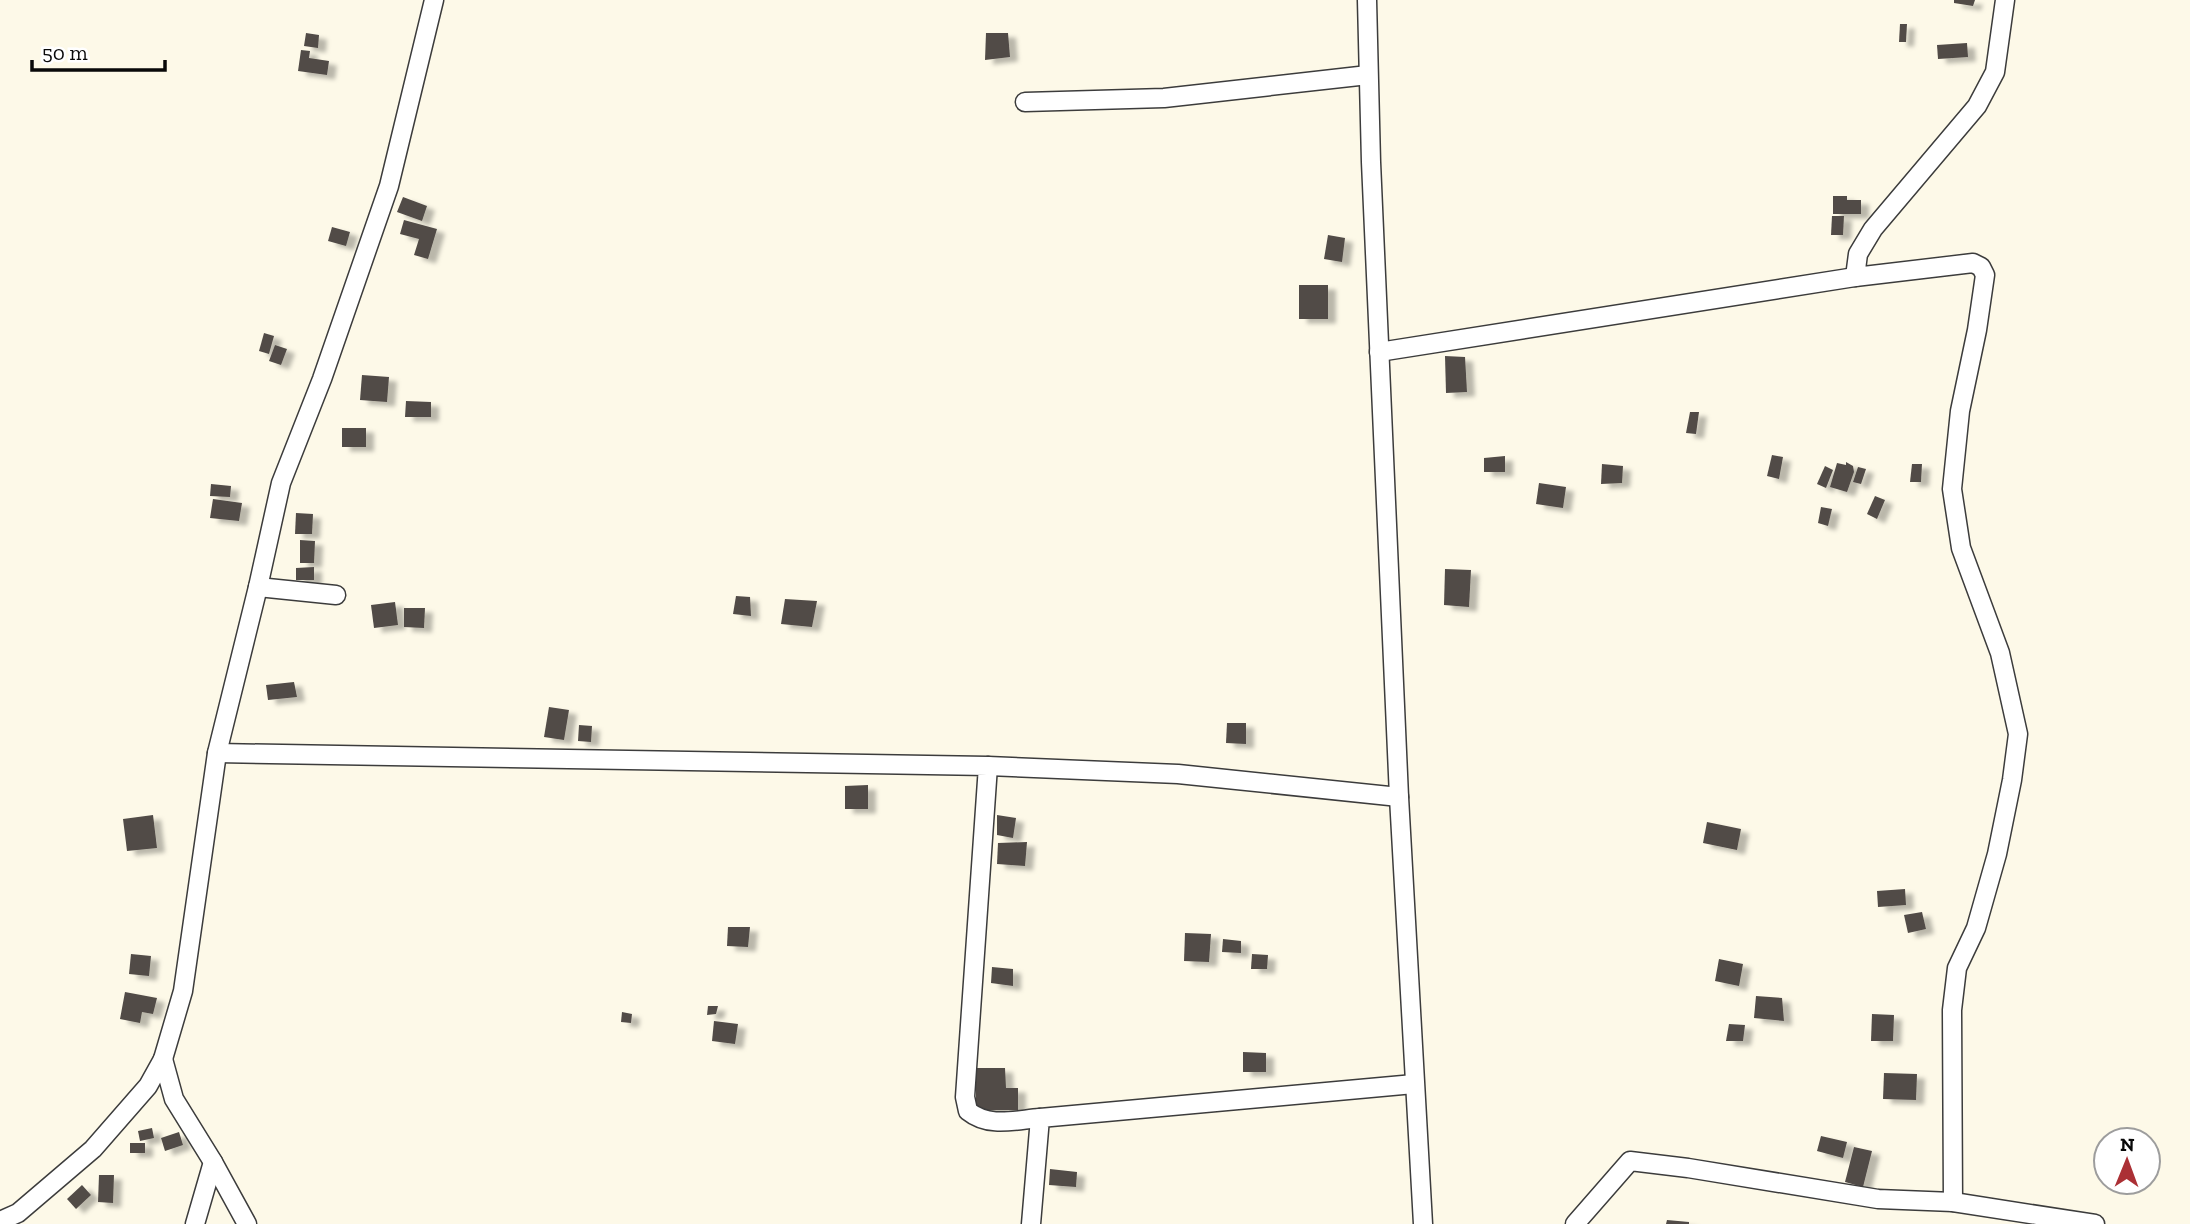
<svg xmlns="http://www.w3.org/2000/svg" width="2190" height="1224" font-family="'Zilla Slab',serif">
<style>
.building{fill:#514b47;filter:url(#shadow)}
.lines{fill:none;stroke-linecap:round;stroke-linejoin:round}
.street-casing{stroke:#3c3c3c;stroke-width:21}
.street{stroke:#fff;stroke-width:18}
</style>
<defs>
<filter id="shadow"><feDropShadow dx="8" dy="4.5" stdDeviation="2" flood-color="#0004"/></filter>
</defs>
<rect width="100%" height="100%" fill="#fdf9e8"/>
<g class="building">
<polygon points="1954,0 1975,0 1973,6 1954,3"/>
<polygon points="1900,24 1907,24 1906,42 1899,42"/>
<polygon points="306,33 319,35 318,48 304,46"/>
<polygon points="986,33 1008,33 1010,57 985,60"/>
<polygon points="1967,43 1968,57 1938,59 1937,45"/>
<polygon points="301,50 310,51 309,58 329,61 327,75 298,71"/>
<polygon points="1833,196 1847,196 1847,200 1861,200 1861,214 1833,214"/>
<polygon points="403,197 427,206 422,221 397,212"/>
<polygon points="1832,216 1844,216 1843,235 1831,235"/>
<polygon points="404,220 437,229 428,259 414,255 419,239 400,234"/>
<polygon points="332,227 350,232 346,246 328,241"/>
<polygon points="1328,235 1345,238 1342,262 1324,259"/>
<rect x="1299" y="285" width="29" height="34"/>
<polygon points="264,333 274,336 269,354 259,351"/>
<polygon points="275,345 287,349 281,365 269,361"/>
<polygon points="1445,356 1465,357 1467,392 1446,393"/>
<polygon points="362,375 389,377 387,402 360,400"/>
<polygon points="406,401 431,402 431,417 405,417"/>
<polygon points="1690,412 1699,412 1696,434 1686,433"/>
<rect x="342" y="428" width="24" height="19"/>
<polygon points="1772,455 1783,457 1779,479 1767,476"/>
<polygon points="1505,456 1505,472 1484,472 1484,458"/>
<polygon points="1846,462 1853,466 1854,472 1847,492 1830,487 1837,463 1846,465"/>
<polygon points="1602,464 1623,466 1622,483 1601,484"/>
<polygon points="1912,464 1922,464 1921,482 1910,482"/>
<polygon points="1825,466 1833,470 1826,488 1817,484"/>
<polygon points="1858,467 1866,469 1861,484 1853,482"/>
<polygon points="1539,483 1566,487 1563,508 1536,504"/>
<polygon points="211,484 231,486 230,497 210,496"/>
<polygon points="1875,496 1885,500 1877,519 1867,514"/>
<polygon points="213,499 242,503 239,521 210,518"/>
<polygon points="1821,507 1832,509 1828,526 1818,523"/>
<polygon points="296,513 313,514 312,534 295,534"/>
<polygon points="300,540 315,541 314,563 300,563"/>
<polygon points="314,567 314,580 296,580 296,568"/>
<polygon points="1445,569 1471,570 1469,607 1444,605"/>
<polygon points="736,596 750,597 751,616 733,614"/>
<polygon points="785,599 817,601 812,627 781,624"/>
<polygon points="395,602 398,625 374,628 371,605"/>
<polygon points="404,608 425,608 424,628 404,627"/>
<polygon points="294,682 297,697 268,700 266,685"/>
<polygon points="549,707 569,710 564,740 544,737"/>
<polygon points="1227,723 1246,723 1246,744 1226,743"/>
<polygon points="579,725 592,726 591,742 578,741"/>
<polygon points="868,785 868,809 845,809 845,786"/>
<polygon points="153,815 157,848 127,851 123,819"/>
<polygon points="997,815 1016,818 1013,838 997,835"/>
<polygon points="1707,822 1741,829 1737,850 1703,843"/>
<polygon points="1027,842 1025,866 997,864 998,843"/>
<polygon points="1905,889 1906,905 1878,907 1877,891"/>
<polygon points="1922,912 1926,929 1908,933 1904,915"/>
<polygon points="728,927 750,927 748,947 727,946"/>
<polygon points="1185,933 1211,934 1209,962 1184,961"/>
<polygon points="1223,939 1241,941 1241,953 1222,952"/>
<polygon points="131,954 151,956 149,976 129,974"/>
<polygon points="1252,954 1268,955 1267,969 1251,969"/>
<polygon points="1719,959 1743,964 1739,986 1715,981"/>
<polygon points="992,967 1013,969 1013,986 991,983"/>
<polygon points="125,992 157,998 153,1014 142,1012 140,1023 120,1019"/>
<polygon points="1756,996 1782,998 1784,1021 1754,1018"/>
<polygon points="708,1006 718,1006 716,1014 707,1015"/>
<polygon points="622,1012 632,1014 631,1023 621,1022"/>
<polygon points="1872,1014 1894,1015 1893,1041 1871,1041"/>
<polygon points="714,1021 738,1024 735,1044 712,1041"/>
<polygon points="1729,1024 1745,1025 1743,1041 1726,1041"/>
<polygon points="1243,1052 1266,1053 1266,1072 1243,1072"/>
<polygon points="976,1068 1005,1068 1006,1088 1018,1088 1018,1110 976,1110"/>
<polygon points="1884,1073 1917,1074 1916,1100 1883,1099"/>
<polygon points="152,1128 154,1138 140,1141 138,1131"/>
<polygon points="179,1132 183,1145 165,1151 161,1138"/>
<polygon points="1821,1136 1847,1142 1843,1158 1817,1151"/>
<rect x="130" y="1143" width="15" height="10"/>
<polygon points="1854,1147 1872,1151 1863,1187 1845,1182"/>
<polygon points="1050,1169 1077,1172 1076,1187 1049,1185"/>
<polygon points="99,1175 114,1175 113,1203 98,1202"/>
<polygon points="82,1185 91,1195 76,1209 67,1199"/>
<polygon points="1667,1220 1689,1222 1689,1224 1666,1224"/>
</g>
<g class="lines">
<defs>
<g id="street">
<polyline points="1367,0 1371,162 1399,797 1423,1224"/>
<polyline points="1025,102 1164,98 1368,75"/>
<polyline points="1379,352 1855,277"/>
<polyline points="258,587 336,595"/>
<path d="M217,753L988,766L965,1097L968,1111C989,1128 1015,1120 1040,1118"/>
<polyline points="988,766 1178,774 1399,797"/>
<polyline points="163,1059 174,1099 213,1162 247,1224"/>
<polyline points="1953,1202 1952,1010 1957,968 1976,928 1997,854 2012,780 2018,734 2000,653 1961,548 1952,489 1960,411 1977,330 1985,275 1981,267 1973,263 1855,277 1858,254 1873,229 1977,106 1995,72 2005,0"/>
<polyline points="0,1221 18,1213 93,1149 148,1086 163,1059 183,991 217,753 258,587 281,483 322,379 389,186 434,0"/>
<polyline points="195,1224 213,1162"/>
<polyline points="1031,1224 1040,1118 1414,1084"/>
<polyline points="1575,1224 1630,1161 1688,1168 1878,1199 1953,1202 2095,1224"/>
</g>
</defs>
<use href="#street" class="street-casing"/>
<use href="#street" class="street"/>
</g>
<g transform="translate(2127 1161) rotate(1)"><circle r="33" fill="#ffffff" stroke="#9d9d9d" stroke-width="2"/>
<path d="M0-5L12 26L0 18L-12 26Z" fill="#ab3035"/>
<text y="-10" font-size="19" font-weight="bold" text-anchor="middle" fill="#090909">N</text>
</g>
<path d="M32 60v10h133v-10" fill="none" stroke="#090909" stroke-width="3.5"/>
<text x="42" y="60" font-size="21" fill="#090909" stroke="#ffffff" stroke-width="5" paint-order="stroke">50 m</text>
</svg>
